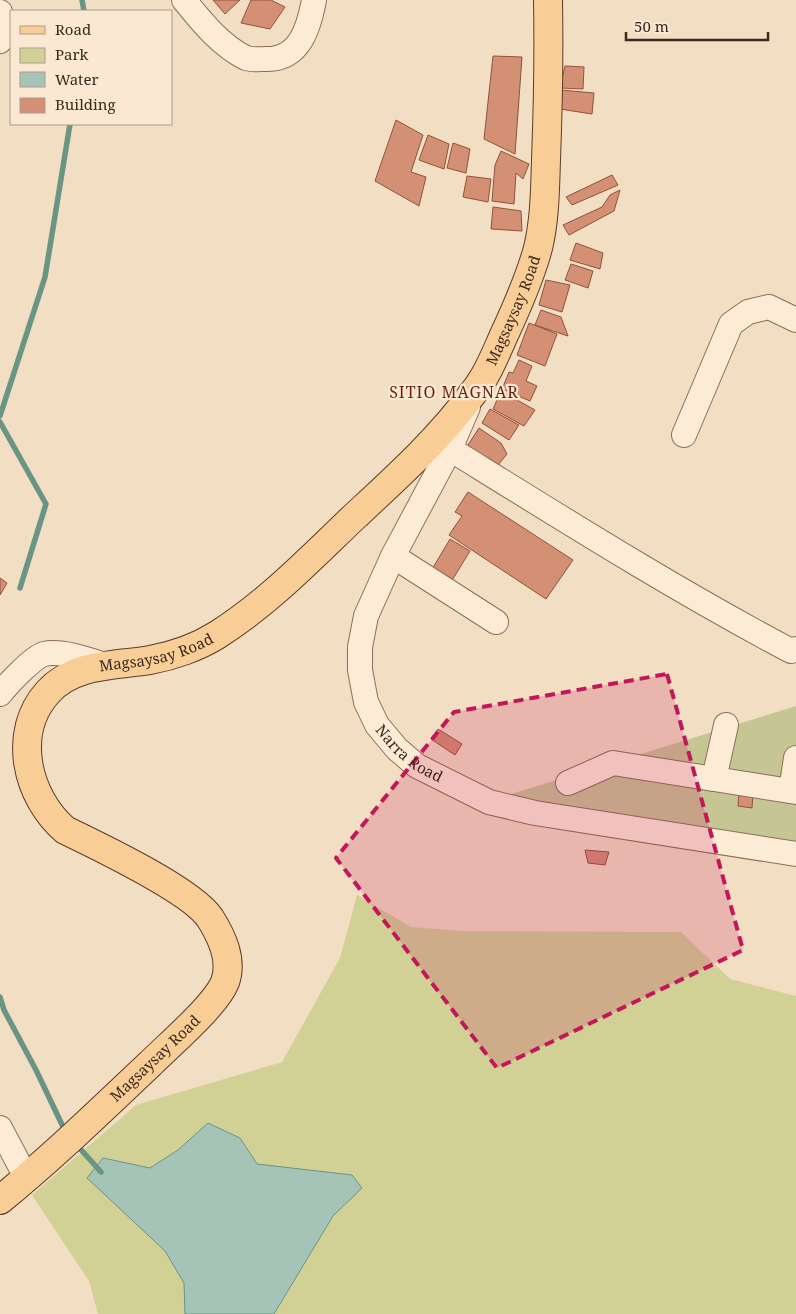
<svg xmlns="http://www.w3.org/2000/svg" width="796" height="1314" font-family="'Noto Serif',serif">
<style>
.green{fill:#d2d195}
.cemetery{fill:#c6c594}
.water{fill:#a5c4b7;stroke:#6a9484}
.lines{fill:none;stroke-linecap:round;stroke-linejoin:round}
.stream{stroke:#6a9484;stroke-width:5.5}
.building{fill:#d49074;stroke:#90523a}
.minor-casing{stroke:#8e6e57;stroke-width:26}
.major-casing{stroke:#5b3c2c;stroke-width:30}
.minor{stroke:#fcecd6;stroke-width:24}
.major{stroke:#f9ce96;stroke-width:28}
.marked{fill:#c2185b;fill-opacity:0.2;stroke:#c2185b;stroke-width:4;stroke-dasharray:10 6;stroke-linejoin:round}
.labels{text-anchor:middle;stroke-width:4.5;stroke-linejoin:round;paint-order:stroke}
.street-label{font-size:15px;fill:#3c281d;stroke:#f9e9d2}
.neighbourhood-label{font-size:16px;letter-spacing:1px;fill:#6d1f18;stroke:#f9e9d2}
</style>
<rect width="100%" height="100%" fill="#f2dec2"/>
<polygon class="green" points="357,895 411,927 464,931 681,932 730,979 796,996 796,1314 98,1314 89,1281 32,1195 136,1105 282,1062 340,958"/>
<polygon class="cemetery" points="796,706 796,844 505,796"/>
<polygon class="water" points="208,1123 240,1138 257,1164 352,1175 362,1188 333,1216 274,1314 185,1314 184,1283 165,1251 87,1178 103,1158 150,1168 178,1150"/>
<g class="lines">
<g class="stream">
<polyline points="82,0 84,11"/>
<polyline points="0,416 45,277 70,124"/>
<polyline points="0,422 46,504 20,588"/>
<polyline points="0,997 4,1010 36,1070 66,1133"/>
<polyline points="76,1144 101,1172"/>
</g>
</g>
<g class="building">
<polygon points="213,0 240,0 225,14"/>
<polygon points="251,0 271,0 285,7 270,29 241,23"/>
<polygon points="493,56 522,57 515,154 484,139"/>
<polygon points="565,66 584,67 583,89 560,88"/>
<polygon points="561,90 594,93 592,114 560,109"/>
<polygon points="396,120 423,135 411,172 426,177 419,206 375,181"/>
<polygon points="428,135 449,144 444,169 419,160"/>
<polygon points="453,143 470,149 466,173 447,168"/>
<polygon points="501,151 529,164 523,179 516,173 514,204 492,201 495,165"/>
<polygon points="612,175 618,185 572,205 566,197"/>
<polygon points="467,176 491,179 488,202 463,197"/>
<polygon points="620,190 614,211 569,235 563,225 602,207 610,195"/>
<polygon points="493,207 521,211 522,231 491,229"/>
<polygon points="576,243 603,253 600,269 570,260"/>
<polygon points="571,264 593,271 588,288 565,280"/>
<polygon points="546,280 570,285 562,312 539,305"/>
<polygon points="541,310 561,317 568,336 535,325"/>
<polygon points="529,323 557,334 545,366 517,355"/>
<polygon points="519,360 532,366 526,381 537,386 530,401 502,389 509,372 513,373"/>
<polygon points="501,391 535,410 524,426 493,409"/>
<polygon points="490,409 519,425 509,440 482,423"/>
<polygon points="479,428 501,443 507,454 494,470 468,445"/>
<polygon points="468,492 573,560 546,599 449,535 462,516 455,512"/>
<polygon points="450,539 470,551 451,582 431,571"/>
<polygon points="0,578 7,583 0,595"/>
<polygon points="438,729 462,744 455,755 431,739"/>
<polygon points="739,791 753,792 752,808 738,806"/>
<polygon points="585,850 609,852 605,865 588,863"/>
</g>
<g class="lines">
<defs>
<g id="minor">
<path d="M184,0C201,21 221,46 246,58C252,60 260,59 266,59C300,60 309,27 314,0"/>
<polyline points="0,12 4,32 0,41"/>
<path id="s1" d="M468,407L450,449L393,556L366,616L360,647V670L366,702L377,725L397,749L417,766L489,802L535,813L796,854"/>
<polyline points="684,435 731,324 748,312 769,307 796,320"/>
<path d="M450,449C563,519 674,589 791,651L796,649"/>
<polyline points="393,556 496,622"/>
<path d="M0,694C8,684 32,658 44,654C60,650 87,659 102,664"/>
<polyline points="714,779 726,725"/>
<polyline points="568,783 613,763 796,792"/>
<polyline points="791,791 796,758"/>
<polyline points="0,1128 27,1179"/>
</g>
<g id="major">
<path id="s2" d="M0,1200C53,1157 102,1109 151,1063C170,1044 216,1005 225,982C233,960 222,937 210,918C191,890 98,846 65,830C27,797 11,733 48,692C74,663 115,666 150,660C172,656 198,647 217,635C268,603 312,557 355,516C397,477 439,439 473,393C487,376 495,355 504,335C517,307 530,278 538,248C545,219 545,189 546,160C548,107 549,53 548,0"/>
</g>
</defs>
<use href="#minor" class="minor-casing"/>
<use href="#major" class="major-casing"/>
<use href="#minor" class="minor"/>
<use href="#major" class="major"/>
</g>
<path class="marked" d="M667,674L743,950L497,1068L336,858L454,712Z"/>
<g class="labels">
<g class="street-label">
<text dy="5" stroke="none"><textPath href="#s2" startOffset="1334">Magsaysay Road</textPath></text>
<text dy="5" stroke="none"><textPath href="#s2" startOffset="824">Magsaysay Road</textPath></text>
<text dy="5" stroke="none"><textPath href="#s1" startOffset="389">Narra Road</textPath></text>
<text dy="5" stroke="none"><textPath href="#s2" startOffset="210">Magsaysay Road</textPath></text>
</g>
<g class="neighbourhood-label">
<text x="454" y="398">SITIO MAGNAR</text>
</g>
</g>
<rect x="10" y="10" width="162" height="115" fill="#f9e9d2" stroke="#ad9c8a"/>
<rect x="20" y="26" width="25" height="8" fill="#f9ce96" stroke="#ad9c8a"/>
<text x="55" y="35" font-size="15" fill="#3c281d">Road</text>
<rect x="20" y="48" width="25" height="15" fill="#d2d195" stroke="#ad9c8a"/>
<text x="55" y="60" font-size="15" fill="#3c281d">Park</text>
<rect x="20" y="72" width="25" height="15" fill="#a5c4b7" stroke="#ad9c8a"/>
<text x="55" y="85" font-size="15" fill="#3c281d">Water</text>
<rect x="20" y="98" width="25" height="15" fill="#d49074" stroke="#ad9c8a"/>
<text x="55" y="110" font-size="15" fill="#3c281d">Building</text>
<path d="M626 32v8h142v-8" fill="none" stroke="#3c281d" stroke-width="2.5"/>
<text x="634" y="32" font-size="15" fill="#3c281d" stroke="#f9e9d2" stroke-width="4" paint-order="stroke">50 m</text>
</svg>
